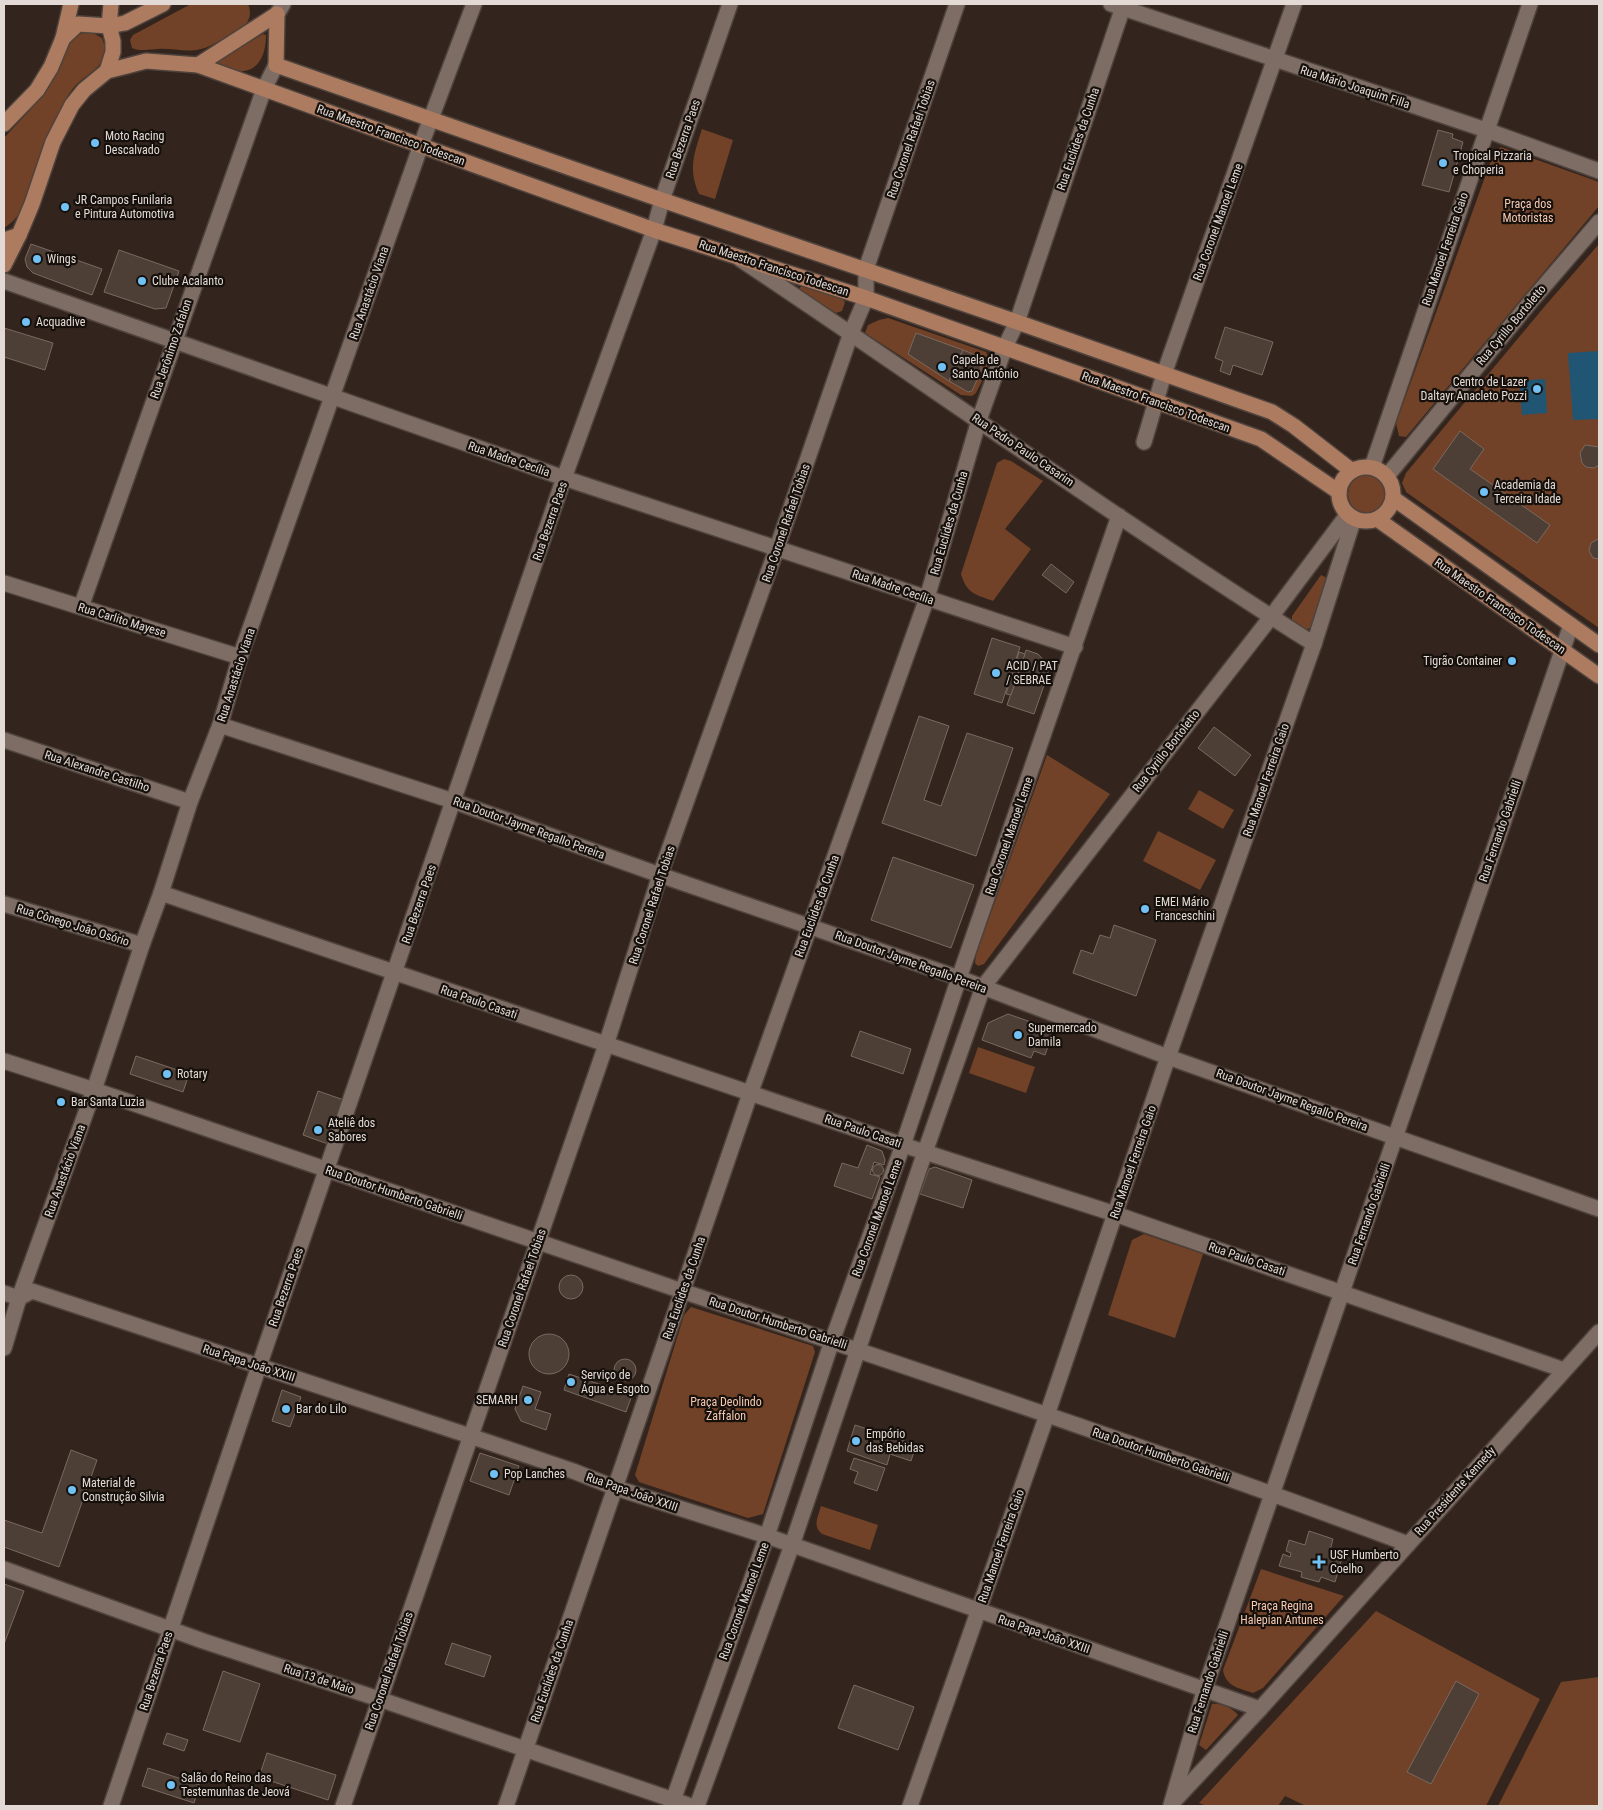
<svg xmlns="http://www.w3.org/2000/svg" width="1603" height="1810" font-family="'Roboto Condensed',sans-serif">
<style>
.green{fill:#714227}
.water{fill:#215574}
.building{fill:#4d3e36;stroke:#7a6961}
.lines{fill:none;stroke-linecap:round;stroke-linejoin:round}
.minor-casing{stroke:#4e433d;stroke-width:18}
.major-casing{stroke:#4e433d;stroke-width:18}
.minor{stroke:#7e6d64;stroke-width:15}
.major{stroke:#ad7b60;stroke-width:15}
.poi-dot{fill:#72c1f5;stroke:#16100c;stroke-width:2}
.labels{text-anchor:middle;stroke-width:4.5;stroke-linejoin:round;paint-order:stroke}
.street-label{font-size:12px;fill:#e3dad5;stroke:#16100c}
.poi-label{font-size:12px;fill:#e3dad5;stroke:#16100c;text-anchor:start}
.park-label{font-size:12px;fill:#f7c9b1;stroke:#16100c}
</style>
<rect width="100%" height="100%" fill="#33251d"/>
<g class="green">
<path d="M191,4H248C257,25 233,34 219,41C213,44 207,48 201,49C187,53 172,48 158,49C149,49 141,52 132,48L130,40L133,35Z"/>
<path d="M83,33H93L102,38C113,65 89,71 75,86C67,95 63,106 57,116C46,139 38,163 30,187C27,195 25,205 20,212C16,219 10,224 4,228V138L29,111L54,79L68,43L76,36Z"/>
<path d="M263,34L266,35C266,68 246,81 217,63V61Z"/>
<path d="M702,129L733,140L715,199L699,194C688,169 694,154 702,129Z"/>
<polygon points="1501,147 1599,182 1599,206 1406,437 1399,436 1396,423 1493,155"/>
<polygon points="1599,244 1599,628 1406,492 1402,483 1406,473 1545,306"/>
<polygon points="801,286 842,299 845,302 842,311 836,313 799,290"/>
<path d="M888,318L986,352C993,364 981,382 976,393L972,396L961,395L865,333L868,325L879,320Z"/>
<path d="M1004,459L1011,461L1043,481L1005,529L1031,549L993,601C975,594 967,594 961,574L997,463Z"/>
<circle cx="1367" cy="494" r="19"/>
<polygon points="1321,575 1327,578 1311,628 1304,630 1292,623 1292,616"/>
<polygon points="1047,755 1110,794 984,964 978,966 975,963 976,955"/>
<polygon points="1199,790 1234,810 1223,829 1188,809"/>
<polygon points="1158,831 1216,860 1200,890 1143,861"/>
<polygon points="978,1047 1035,1067 1026,1093 969,1073"/>
<polygon points="1144,1234 1203,1254 1175,1338 1108,1315 1132,1240"/>
<polygon points="691,1307 813,1346 815,1352 763,1514 748,1518 639,1482 635,1475 684,1315"/>
<path d="M821,1506L878,1525L870,1550L822,1534C812,1526 818,1517 821,1506Z"/>
<path d="M1261,1569L1344,1596L1263,1688L1253,1693C1239,1688 1226,1687 1223,1670Z"/>
<polygon points="1376,1611 1540,1699 1486,1806 1306,1806 1285,1796 1278,1806 1206,1806 1199,1803"/>
<polygon points="1599,1677 1599,1806 1498,1806 1561,1682"/>
<path d="M1212,1704C1221,1703 1232,1708 1238,1715L1206,1750L1199,1745Z"/>
</g>
<g class="water">
<polygon points="1599,351 1599,419 1573,420 1568,353"/>
<polygon points="1545,379 1547,413 1522,415 1519,381"/>
</g>
<g class="building">
<polygon points="1438,130 1453,134 1452,138 1463,142 1449,192 1422,185"/>
<polygon points="31,244 102,269 92,295 33,273 27,267 25,259"/>
<polygon points="119,250 179,271 166,308 155,309 104,292"/>
<polygon points="1225,327 1273,342 1262,375 1233,365 1230,375 1220,371 1223,361 1215,358"/>
<polygon points="4,328 53,343 45,370 4,357"/>
<polygon points="916,333 963,350 949,381 908,354"/>
<polygon points="963,350 975,355 981,366 981,371 972,391 968,392 949,381"/>
<polygon points="1460,431 1484,449 1470,469 1550,525 1537,543 1433,469"/>
<polygon points="1585,445 1599,447 1599,465 1594,468 1586,467 1582,463 1580,453"/>
<polygon points="1598,539 1599,540 1599,559 1593,558 1589,551 1591,543"/>
<polygon points="1051,564 1074,582 1066,593 1042,575"/>
<polygon points="992,638 1020,647 1002,703 974,694"/>
<polygon points="1026,650 1038,654 1047,664 1048,674 1034,714 1007,705"/>
<polygon points="1019,652 1025,654 1011,695 1006,694"/>
<polygon points="919,716 949,726 924,800 941,806 967,733 1013,748 976,856 882,823"/>
<polygon points="1214,727 1251,755 1235,776 1198,748"/>
<polygon points="893,857 974,885 951,948 871,920"/>
<polygon points="1114,925 1156,940 1136,996 1073,973 1081,950 1093,954 1100,935 1110,938"/>
<polygon points="1008,1014 1054,1030 1045,1055 1034,1051 1031,1058 982,1040 988,1023"/>
<polygon points="860,1031 911,1049 903,1074 851,1056"/>
<polygon points="136,1056 189,1074 183,1092 130,1074"/>
<polygon points="318,1091 344,1100 328,1144 303,1135"/>
<polygon points="867,1145 882,1151 885,1160 884,1165 874,1162 870,1174 880,1177 872,1199 834,1186 842,1163 858,1168"/>
<circle cx="878" cy="1170" r="5.5"/>
<polygon points="935,1167 972,1180 963,1208 920,1194 929,1169"/>
<circle cx="571" cy="1287" r="12"/>
<circle cx="549" cy="1354" r="20"/>
<circle cx="625" cy="1370" r="11"/>
<polygon points="569,1374 632,1395 626,1412 564,1390"/>
<polygon points="523,1386 541,1392 535,1409 551,1414 546,1430 521,1421 515,1409"/>
<polygon points="282,1390 301,1397 290,1427 272,1421"/>
<polygon points="855,1425 916,1445 911,1461 890,1454 887,1465 847,1451"/>
<polygon points="71,1450 97,1460 59,1567 4,1547 4,1520 42,1533"/>
<polygon points="480,1453 519,1466 509,1495 470,1481"/>
<polygon points="854,1458 885,1468 877,1491 854,1483 858,1472 850,1469"/>
<polygon points="1309,1531 1333,1539 1330,1551 1343,1555 1339,1568 1334,1566 1333,1571 1338,1572 1335,1582 1321,1577 1319,1582 1301,1577 1302,1572 1279,1566 1283,1554 1290,1557 1291,1553 1286,1551 1289,1540 1305,1545"/>
<polygon points="4,1584 24,1591 4,1644"/>
<polygon points="452,1643 491,1656 484,1677 445,1664"/>
<polygon points="223,1671 260,1684 240,1742 203,1730"/>
<polygon points="1456,1681 1479,1694 1431,1784 1407,1772"/>
<polygon points="854,1685 914,1707 898,1750 838,1728"/>
<polygon points="167,1733 188,1740 184,1751 163,1744"/>
<polygon points="267,1753 336,1775 328,1800 259,1777"/>
<polygon points="148,1768 200,1785 194,1803 142,1786"/>
</g>
<g class="lines">
<defs>
<g id="minor">
<polyline points="1111,4 1486,130 1599,171"/>
<polyline points="277,14 283,4"/>
<path d="M740,259C932,387 1119,521 1314,644"/>
<polyline points="4,281 564,478 1075,647"/>
<polyline points="1144,442 1164,374 1294,4"/>
<polyline points="1372,467 1530,4"/>
<polyline points="1387,476 1532,300 1599,222"/>
<polyline points="4,583 240,657"/>
<polyline points="81,607 264,89 276,65"/>
<polyline points="220,725 453,801 660,875 959,978 1168,1057 1599,1209"/>
<polyline points="4,740 190,802"/>
<polyline points="161,893 903,1145 1115,1214 1564,1370"/>
<polyline points="4,904 142,945"/>
<path d="M4,1061L94,1090C290,1158 486,1225 682,1291C925,1373 1168,1454 1408,1544"/>
<polyline points="4,1293 19,1298 32,1291 470,1436 573,1471 616,1488 767,1536 1260,1709"/>
<polyline points="4,1348 19,1298 94,1090 142,945 161,893 190,802 220,725 240,657 421,145 474,4"/>
<polyline points="4,1569 203,1641 379,1699 691,1806"/>
<polyline points="1174,1801 1260,1709 1599,1332"/>
<polyline points="1171,1805 1205,1688 1342,1292 1571,625"/>
<polyline points="111,1806 259,1366 564,478 654,230 662,200 730,4"/>
<polyline points="343,1806 606,1045 660,875 777,548 851,333 866,298 866,269 957,4"/>
<polyline points="506,1806 750,1094 927,598 979,420 1005,347 1017,322 1124,4"/>
<polyline points="671,1806 767,1536 832,1341 903,1145 959,978 1119,516"/>
<polyline points="697,1806 792,1545 925,1152 983,987 1271,617 1348,514"/>
<polyline points="910,1806 1047,1415 1168,1057 1314,644 1354,518"/>
</g>
<g id="major">
<polyline points="277,14 276,65 662,200 1017,322 1272,412 1294,426 1352,471"/>
<polyline points="63,38 71,4"/>
<polyline points="198,65 654,230 866,298 1261,439 1339,492"/>
<polyline points="107,71 113,52 113,41 109,26 111,4"/>
<polyline points="4,124 37,90 51,67 63,38 78,24 109,26 125,23 163,4"/>
<polyline points="4,240 19,235 32,204 53,142 72,105 84,90 107,71 127,66 146,61 198,65 277,14"/>
<polyline points="4,265 19,235"/>
<circle cx="1366" cy="494" r="27"/>
<polyline points="1393,498 1599,645"/>
<polyline points="1377,519 1599,676"/>
</g>
</defs>
<use href="#minor" class="minor-casing"/>
<use href="#major" class="major-casing"/>
<use href="#minor" class="minor"/>
<use href="#major" class="major"/>
</g>
<g class="poi-dot">
<circle cx="95" cy="143" r="5"/>
<circle cx="1443" cy="163" r="5"/>
<circle cx="65" cy="207" r="5"/>
<circle cx="37" cy="259" r="5"/>
<circle cx="142" cy="281" r="5"/>
<circle cx="26" cy="322" r="5"/>
<circle cx="942" cy="367" r="5"/>
<circle cx="1537" cy="389" r="5"/>
<circle cx="1484" cy="492" r="5"/>
<circle cx="1512" cy="661" r="5"/>
<circle cx="996" cy="673" r="5"/>
<circle cx="1145" cy="909" r="5"/>
<circle cx="1018" cy="1035" r="5"/>
<circle cx="167" cy="1074" r="5"/>
<circle cx="61" cy="1102" r="5"/>
<circle cx="318" cy="1130" r="5"/>
<circle cx="571" cy="1382" r="5"/>
<circle cx="528" cy="1400" r="5"/>
<circle cx="286" cy="1409" r="5"/>
<circle cx="856" cy="1441" r="5"/>
<circle cx="494" cy="1474" r="5"/>
<circle cx="72" cy="1490" r="5"/>
<path d="M1316.5 1554.5h5v5h5v5h-5v5h-5v-5h-5v-5h5z"/>
<circle cx="171" cy="1785" r="5"/>
</g>
<g class="labels">
<g class="street-label">
<text transform="translate(1355 87) rotate(18)" y="4">Rua Mário Joaquim Filla</text>
<text transform="translate(391 135) rotate(20)" y="4">Rua Maestro Francisco Todescan</text>
<text transform="translate(683 139) rotate(-71)" y="4">Rua Bezerra Paes</text>
<text transform="translate(911 139) rotate(-71)" y="4">Rua Coronel Rafael Tobias</text>
<text transform="translate(1078 139) rotate(-71)" y="4">Rua Euclides da Cunha</text>
<text transform="translate(1218 222) rotate(-70)" y="4">Rua Coronel Manoel Leme</text>
<text transform="translate(1445 249) rotate(-71)" y="4">Rua Manoel Ferreira Gaio</text>
<text transform="translate(774 268) rotate(18)" y="4">Rua Maestro Francisco Todescan</text>
<text transform="translate(369 293) rotate(-71)" y="4">Rua Anastácio Viana</text>
<text transform="translate(1511 325) rotate(-50)" y="4">Rua Cyrillo Bortoletto</text>
<text transform="translate(171 349) rotate(-71)" y="4">Rua Jerônimo Zafalon</text>
<text transform="translate(1156 402) rotate(20)" y="4">Rua Maestro Francisco Todescan</text>
<text transform="translate(1023 450) rotate(34)" y="4">Rua Pedro Paulo Casarim</text>
<text transform="translate(509 459) rotate(19)" y="4">Rua Madre Cecília</text>
<text transform="translate(550 521) rotate(-71)" y="4">Rua Bezerra Paes</text>
<text transform="translate(786 523) rotate(-71)" y="4">Rua Coronel Rafael Tobias</text>
<text transform="translate(949 523) rotate(-74)" y="4">Rua Euclides da Cunha</text>
<text transform="translate(893 587) rotate(19)" y="4">Rua Madre Cecília</text>
<text transform="translate(1500 606) rotate(35)" y="4">Rua Maestro Francisco Todescan</text>
<text transform="translate(122 620) rotate(17)" y="4">Rua Carlito Mayese</text>
<text transform="translate(236 675) rotate(-72)" y="4">Rua Anastácio Viana</text>
<text transform="translate(1166 751) rotate(-52)" y="4">Rua Cyrillo Bortoletto</text>
<text transform="translate(97 771) rotate(18)" y="4">Rua Alexandre Castilho</text>
<text transform="translate(1266 780) rotate(-71)" y="4">Rua Manoel Ferreira Gaio</text>
<text transform="translate(529 828) rotate(20)" y="4">Rua Doutor Jayme Regallo Pereira</text>
<text transform="translate(1500 831) rotate(-71)" y="4">Rua Fernando Gabrielli</text>
<text transform="translate(1009 836) rotate(-71)" y="4">Rua Coronel Manoel Leme</text>
<text transform="translate(419 904) rotate(-71)" y="4">Rua Bezerra Paes</text>
<text transform="translate(652 905) rotate(-72)" y="4">Rua Coronel Rafael Tobias</text>
<text transform="translate(817 906) rotate(-70)" y="4">Rua Euclides da Cunha</text>
<text transform="translate(73 925) rotate(17)" y="4">Rua Cônego João Osório</text>
<text transform="translate(911 962) rotate(20)" y="4">Rua Doutor Jayme Regallo Pereira</text>
<text transform="translate(479 1002) rotate(19)" y="4">Rua Paulo Casati</text>
<text transform="translate(1292 1100) rotate(20)" y="4">Rua Doutor Jayme Regallo Pereira</text>
<text transform="translate(863 1131) rotate(19)" y="4">Rua Paulo Casati</text>
<text transform="translate(1133 1162) rotate(-71)" y="4">Rua Manoel Ferreira Gaio</text>
<text transform="translate(65 1171) rotate(-70)" y="4">Rua Anastácio Viana</text>
<text transform="translate(394 1193) rotate(19)" y="4">Rua Doutor Humberto Gabrielli</text>
<text transform="translate(1369 1214) rotate(-71)" y="4">Rua Fernando Gabrielli</text>
<text transform="translate(877 1218) rotate(-70)" y="4">Rua Coronel Manoel Leme</text>
<text transform="translate(1247 1259) rotate(19)" y="4">Rua Paulo Casati</text>
<text transform="translate(286 1287) rotate(-71)" y="4">Rua Bezerra Paes</text>
<text transform="translate(522 1288) rotate(-71)" y="4">Rua Coronel Rafael Tobias</text>
<text transform="translate(684 1288) rotate(-71)" y="4">Rua Euclides da Cunha</text>
<text transform="translate(778 1323) rotate(18)" y="4">Rua Doutor Humberto Gabrielli</text>
<text transform="translate(249 1363) rotate(18)" y="4">Rua Papa João XXIII</text>
<text transform="translate(1161 1455) rotate(19)" y="4">Rua Doutor Humberto Gabrielli</text>
<text transform="translate(1455 1491) rotate(-48)" y="4">Rua Presidente Kennedy</text>
<text transform="translate(632 1492) rotate(19)" y="4">Rua Papa João XXIII</text>
<text transform="translate(1001 1546) rotate(-71)" y="4">Rua Manoel Ferreira Gaio</text>
<text transform="translate(744 1601) rotate(-70)" y="4">Rua Coronel Manoel Leme</text>
<text transform="translate(1044 1634) rotate(19)" y="4">Rua Papa João XXIII</text>
<text transform="translate(156 1671) rotate(-72)" y="4">Rua Bezerra Paes</text>
<text transform="translate(389 1671) rotate(-71)" y="4">Rua Coronel Rafael Tobias</text>
<text transform="translate(552 1671) rotate(-71)" y="4">Rua Euclides da Cunha</text>
<text transform="translate(319 1679) rotate(18)" y="4">Rua 13 de Maio</text>
<text transform="translate(1208 1682) rotate(-72)" y="4">Rua Fernando Gabrielli</text>
</g>
<g class="poi-label">
<text x="105" y="140">Moto Racing<tspan x="105" dy="14">Descalvado</tspan></text>
<text x="1453" y="160">Tropical Pizzaria<tspan x="1453" dy="14">e Choperia</tspan></text>
<text x="75" y="204">JR Campos Funilaria<tspan x="75" dy="14">e Pintura Automotiva</tspan></text>
<text x="47" y="263">Wings</text>
<text x="152" y="285">Clube Acalanto</text>
<text x="36" y="326">Acquadive</text>
<text x="952" y="364">Capela de<tspan x="952" dy="14">Santo Antônio</tspan></text>
<text x="1527" y="386" text-anchor="end">Centro de Lazer<tspan x="1527" dy="14">Daltayr Anacleto Pozzi</tspan></text>
<text x="1494" y="489">Academia da<tspan x="1494" dy="14">Terceira Idade</tspan></text>
<text x="1502" y="665" text-anchor="end">Tigrão Container</text>
<text x="1006" y="670">ACID / PAT<tspan x="1006" dy="14">/ SEBRAE</tspan></text>
<text x="1155" y="906">EMEI Mário<tspan x="1155" dy="14">Franceschini</tspan></text>
<text x="1028" y="1032">Supermercado<tspan x="1028" dy="14">Damila</tspan></text>
<text x="177" y="1078">Rotary</text>
<text x="71" y="1106">Bar Santa Luzia</text>
<text x="328" y="1127">Ateliê dos<tspan x="328" dy="14">Sabores</tspan></text>
<text x="581" y="1379">Serviço de<tspan x="581" dy="14">Água e Esgoto</tspan></text>
<text x="518" y="1404" text-anchor="end">SEMARH</text>
<text x="296" y="1413">Bar do Lilo</text>
<text x="866" y="1438">Empório<tspan x="866" dy="14">das Bebidas</tspan></text>
<text x="504" y="1478">Pop Lanches</text>
<text x="82" y="1487">Material de<tspan x="82" dy="14">Construção Silvia</tspan></text>
<text x="1330" y="1559">USF Humberto<tspan x="1330" dy="14">Coelho</tspan></text>
<text x="181" y="1782">Salão do Reino das<tspan x="181" dy="14">Testemunhas de Jeová</tspan></text>
</g>
<g class="park-label">
<text x="1528" y="208">Praça dos<tspan x="1528" dy="14">Motoristas</tspan></text>
<text x="726" y="1406">Praça Deolindo<tspan x="726" dy="14">Zaffalon</tspan></text>
<text x="1282" y="1610">Praça Regina<tspan x="1282" dy="14">Halepian Antunes</tspan></text>
</g>
</g>
<rect width="1603" height="1810" fill="none" stroke="#e3dad5" stroke-width="10"/>
</svg>
